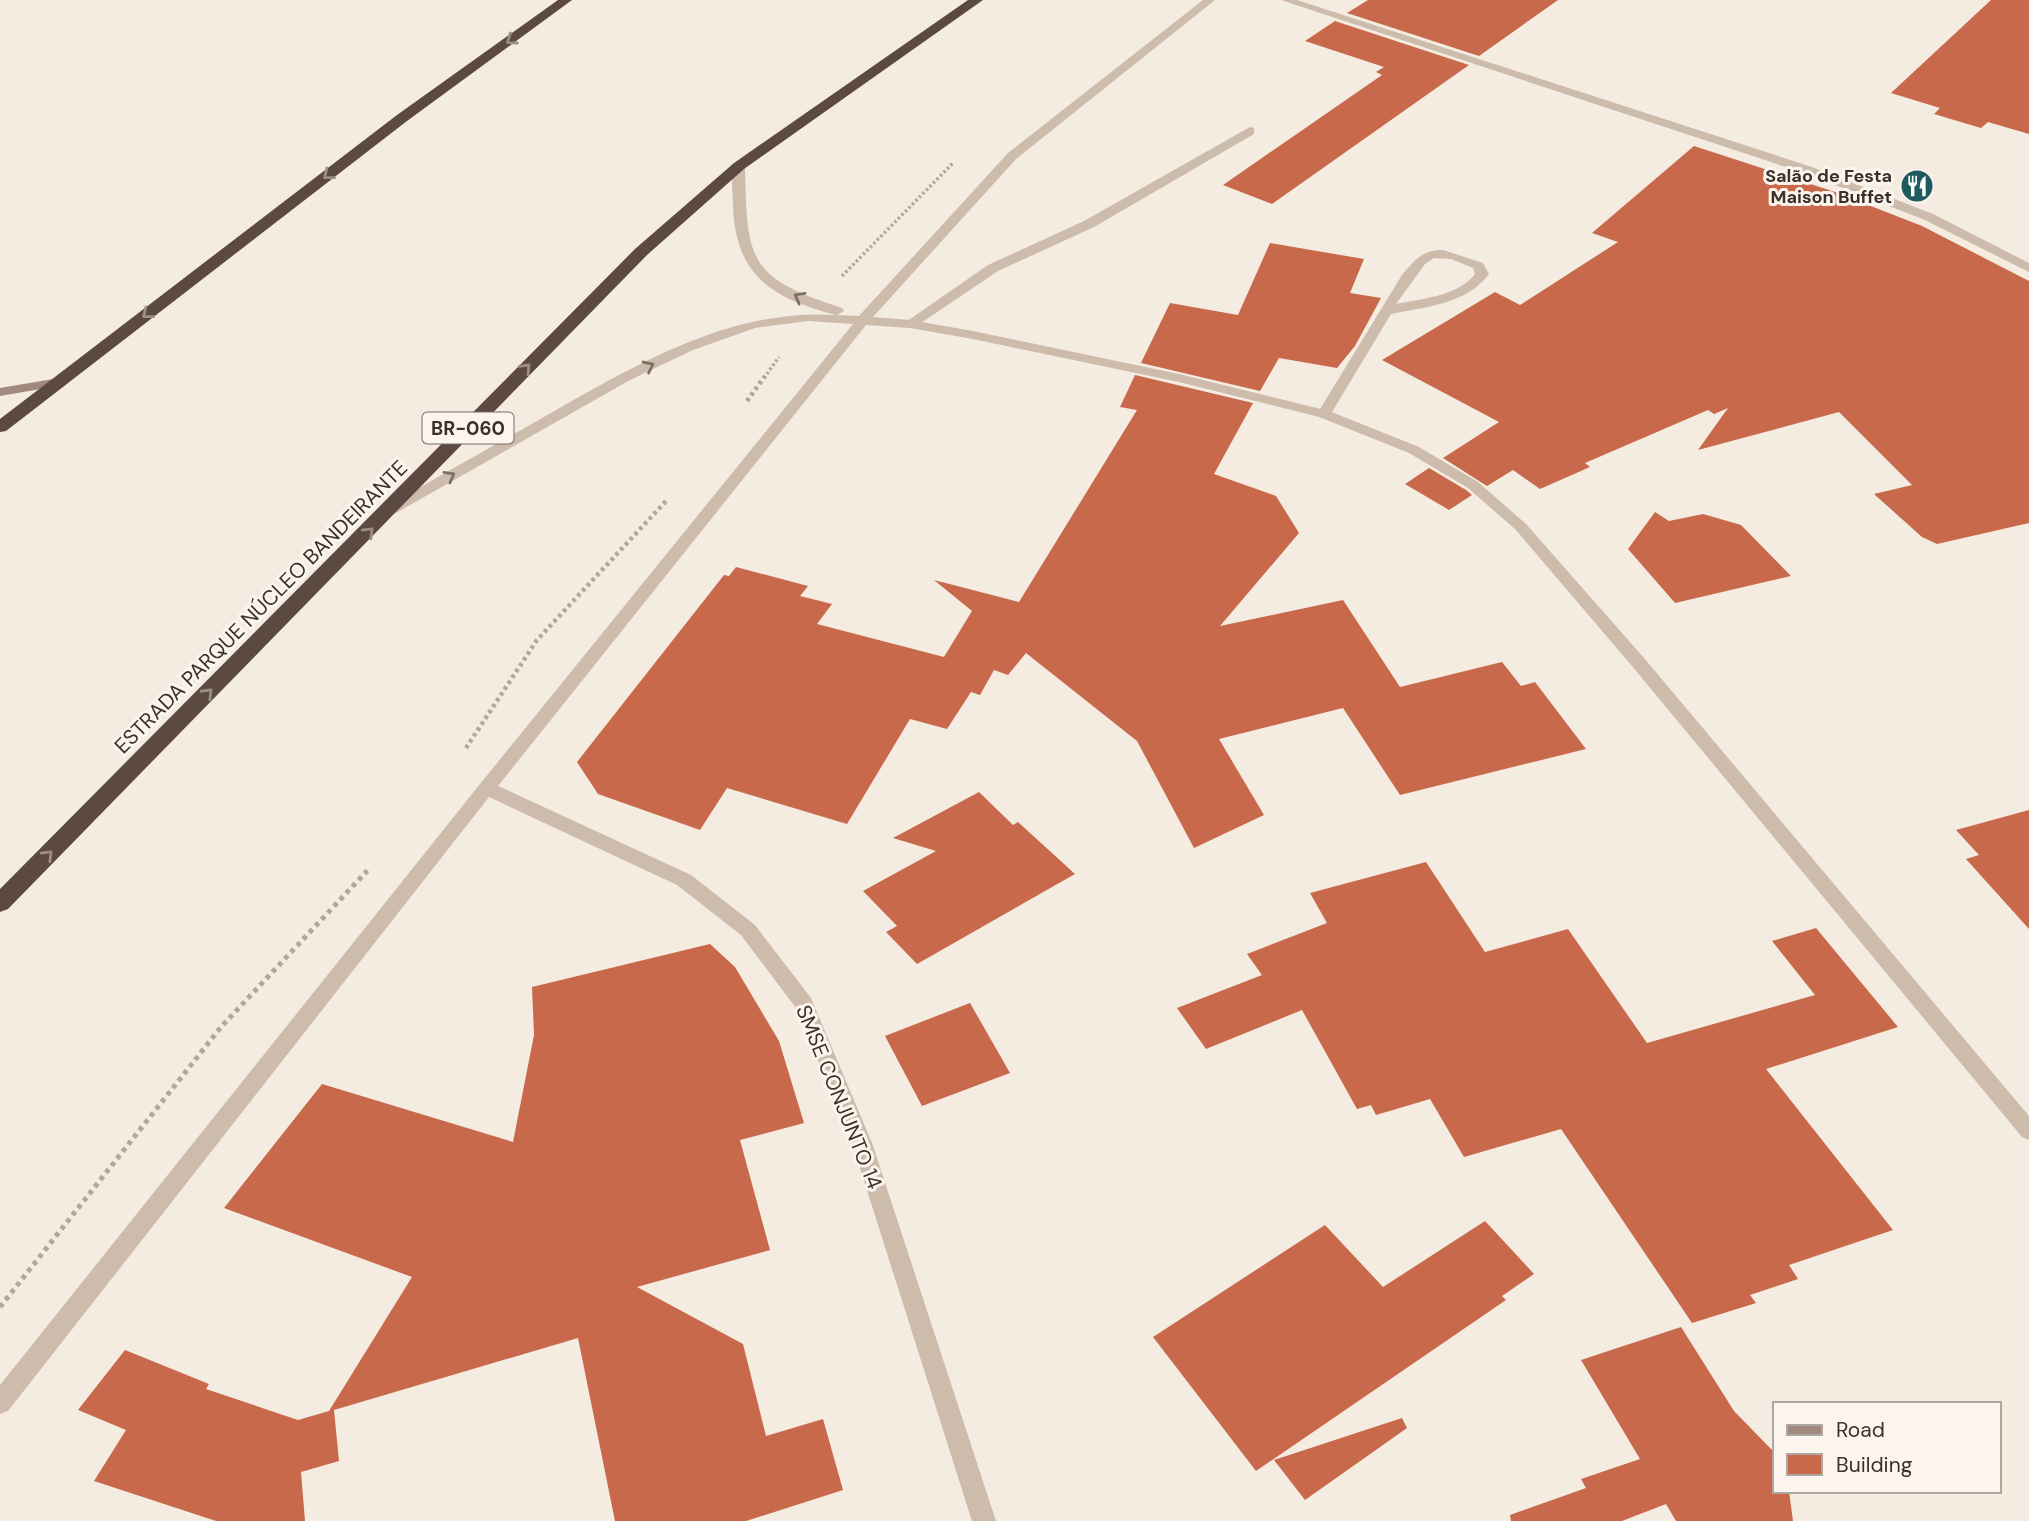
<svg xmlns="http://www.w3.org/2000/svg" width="2029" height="1521" font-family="'DM Sans',sans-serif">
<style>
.building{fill:#c8694b}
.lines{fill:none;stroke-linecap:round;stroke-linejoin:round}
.path-far2{stroke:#b9a596;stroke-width:3.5;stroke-dasharray:2.5 2.5;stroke-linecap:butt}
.path-far1{stroke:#b9a596;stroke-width:4.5;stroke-dasharray:3.5 3.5;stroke-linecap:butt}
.path{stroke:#b9a596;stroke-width:5;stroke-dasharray:4.5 4.5;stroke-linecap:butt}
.lane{fill:#cdbbac;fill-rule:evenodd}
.street{fill:#cdbbac;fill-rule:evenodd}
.secondary{fill:#a18a7d;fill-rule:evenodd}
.highway{fill:#5c4a42;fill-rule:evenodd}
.oneway{stroke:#9c8e87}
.oneway2{stroke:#7d6f65}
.labels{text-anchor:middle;stroke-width:6;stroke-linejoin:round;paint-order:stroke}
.far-poi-label{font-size:18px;font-weight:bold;fill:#3b302b;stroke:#fbf5ee;text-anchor:end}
.shield{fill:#fbf5ee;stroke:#756b66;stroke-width:2}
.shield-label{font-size:19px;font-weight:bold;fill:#3b302b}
.street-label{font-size:21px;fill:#3b302b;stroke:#fbf5ee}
</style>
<rect width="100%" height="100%" fill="#f4ebe1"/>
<g class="building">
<polygon points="1368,0 1558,0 1479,56 1347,13"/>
<polygon points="1991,0 2029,0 2029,134 1988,122 1981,128 1934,114 1940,108 1891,93"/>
<polygon points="1335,21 1469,65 1272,204 1223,185 1382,75 1376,72 1384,67 1305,41"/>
<polygon points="1694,146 1835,192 1922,226 2029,281 2029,523 1937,544 1922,537 1874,494 1912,485 1839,412 1698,450 1728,408 1714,414 1708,410 1585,463 1590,467 1540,489 1513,470 1487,486 1443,458 1499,422 1382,360 1495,292 1520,305 1618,242 1592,233"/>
<polygon points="1270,243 1364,259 1350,293 1381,298 1355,346 1337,368 1279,358 1260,391 1141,363 1170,303 1238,315"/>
<polygon points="1135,375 1253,403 1214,474 1276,496 1299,533 1220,626 1343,600 1400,687 1502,662 1521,686 1535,682 1586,749 1400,795 1343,708 1219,739 1264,815 1194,848 1137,741 1026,653 1008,675 994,670 980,695 971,692 947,729 910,719 847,824 727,788 700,830 598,794 577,762 724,575 729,576 736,567 808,586 800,596 832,604 817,624 944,657 972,611 934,580 1019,602 1137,410 1120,407"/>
<polygon points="1429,468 1466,490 1472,495 1449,510 1405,484"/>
<polygon points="1655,512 1669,521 1703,514 1741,525 1791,576 1675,603 1628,549"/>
<polygon points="979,792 1013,825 1018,822 1075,874 917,964 886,932 897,926 863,891 936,851 893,838"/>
<polygon points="2029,810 2029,929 1966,859 1979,855 1956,830"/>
<polygon points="1426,862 1485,952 1568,929 1647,1043 1815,995 1772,941 1816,928 1898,1027 1766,1069 1893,1230 1789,1265 1798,1279 1750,1295 1756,1303 1692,1323 1561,1129 1464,1157 1430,1099 1376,1115 1371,1105 1357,1109 1302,1010 1206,1049 1177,1008 1262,975 1247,954 1327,923 1310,893"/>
<polygon points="710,944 735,967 779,1041 804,1123 740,1140 770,1250 637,1287 743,1344 766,1436 823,1419 843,1490 746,1521 615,1521 578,1338 334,1410 339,1461 301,1472 305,1521 216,1521 94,1481 126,1430 78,1410 125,1350 209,1384 206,1389 298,1420 329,1411 412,1277 224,1208 322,1084 513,1142 534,1035 532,987"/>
<polygon points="970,1003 1010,1073 922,1106 885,1036"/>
<polygon points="1485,1221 1534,1274 1502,1296 1506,1300 1256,1471 1153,1337 1325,1225 1383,1287"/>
<polygon points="1681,1327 1734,1411 1772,1450 1775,1459 1775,1491 1789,1491 1793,1521 1676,1521 1666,1504 1622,1521 1511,1521 1510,1515 1586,1488 1581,1479 1640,1459 1581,1360"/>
<polygon points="1402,1418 1407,1428 1305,1500 1274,1460"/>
</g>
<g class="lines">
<g class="path-far2">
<polyline points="842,276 953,163"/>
<polyline points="764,378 779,357"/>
</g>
<g class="path-far1">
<polyline points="747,401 765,376"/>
<polyline points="466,748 537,640 667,500"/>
<polyline points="365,873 369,869"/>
</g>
<polyline class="path" points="0,1307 221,1027 367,871"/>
<g class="lane">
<polygon points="1250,127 1254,128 1254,134 1094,227 998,271 915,327 910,328 903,324 988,265 1084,221"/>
<path d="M1443,250L1483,263L1489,274C1467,304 1425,307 1391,314L1329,417H1319L1317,414L1402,275C1414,261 1423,249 1443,250ZM1434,258L1451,259L1473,268L1475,274C1458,296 1422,299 1396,304L1425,264Z"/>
</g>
<g class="street">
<path d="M1203,0H1215L1016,159L873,317L910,320L973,331L1179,374L1329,411L1419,447L1478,482L1526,524L1644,658L2029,1116V1140L2022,1137L1632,666L1516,530L1468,488L1409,453L1319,417L1179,382L973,339L910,328L866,325L498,786L691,875L755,925L811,998L872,1143L996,1521H972L852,1143L796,1008L741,935L677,885L489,797L8,1411L0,1414V1385L480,784L853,324L808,321L755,328L693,350L630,380L396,513H386L383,510L386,507C438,477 491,447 544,417C634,366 729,308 836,315C773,298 736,277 733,207C733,193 730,176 735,163L745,166C747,259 747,278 842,308L844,311L837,315L859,316L1008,153Z"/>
<polygon points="1281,0 1297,0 1812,167 1933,214 2029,263 2029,272 1925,220 1804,173"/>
</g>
<polygon class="secondary" points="59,378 64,379 64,385 0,396 0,388"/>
<g class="highway">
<polygon points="558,0 572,0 407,121 6,431 0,432 0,419 397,115"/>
<polygon points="968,0 983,0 744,169 647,255 8,909 0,912 0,889 635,249 734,163"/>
</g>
</g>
<defs><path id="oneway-chevron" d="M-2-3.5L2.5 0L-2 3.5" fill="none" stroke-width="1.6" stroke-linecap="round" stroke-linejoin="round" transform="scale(1.75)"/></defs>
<g class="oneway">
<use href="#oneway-chevron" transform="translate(511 40) rotate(145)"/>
<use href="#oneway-chevron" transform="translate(328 175) rotate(142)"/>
<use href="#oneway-chevron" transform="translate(147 314) rotate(142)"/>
<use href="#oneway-chevron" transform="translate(526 368) rotate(-46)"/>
<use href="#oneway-chevron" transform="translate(369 532) rotate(-45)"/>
<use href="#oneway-chevron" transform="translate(208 693) rotate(-45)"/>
<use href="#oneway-chevron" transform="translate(48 855) rotate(-45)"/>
</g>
<g class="oneway2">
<use href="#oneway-chevron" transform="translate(799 297) rotate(-151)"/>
<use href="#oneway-chevron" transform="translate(649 366) rotate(-26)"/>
<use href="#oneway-chevron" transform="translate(450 476) rotate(-29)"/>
</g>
<defs>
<symbol id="restaurant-disc" viewBox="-11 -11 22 22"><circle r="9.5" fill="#1f5a5e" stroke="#fbf5ee"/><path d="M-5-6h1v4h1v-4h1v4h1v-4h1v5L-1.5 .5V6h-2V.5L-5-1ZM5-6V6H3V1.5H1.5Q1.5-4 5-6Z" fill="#fff"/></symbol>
</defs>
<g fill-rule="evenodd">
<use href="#restaurant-disc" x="1898" y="167" width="38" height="38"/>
</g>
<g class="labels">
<g class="far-poi-label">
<text x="1892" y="182">Salão de Festa<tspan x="1892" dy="21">Maison Buffet</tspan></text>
</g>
<rect class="shield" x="422.5" y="412.5" width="91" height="31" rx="5"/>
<g class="shield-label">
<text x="468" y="435">BR-060</text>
</g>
<g class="street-label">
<text transform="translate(261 607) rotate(-45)" y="7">ESTRADA PARQUE NÚCLEO BANDEIRANTE</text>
<text transform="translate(839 1097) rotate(68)" y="7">SMSE CONJUNTO 14</text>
</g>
</g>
<rect x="1773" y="1402" width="228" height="91" fill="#fbf5ee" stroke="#aea6a0" stroke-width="2"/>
<rect x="1787" y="1425" width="35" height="10" fill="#a18a7d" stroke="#aea6a0" stroke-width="2"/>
<text x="1836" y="1437" font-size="21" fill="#3b302b">Road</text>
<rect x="1787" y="1454" width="35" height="21" fill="#c8694b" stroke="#aea6a0" stroke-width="2"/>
<text x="1836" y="1472" font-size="21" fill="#3b302b">Building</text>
</svg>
